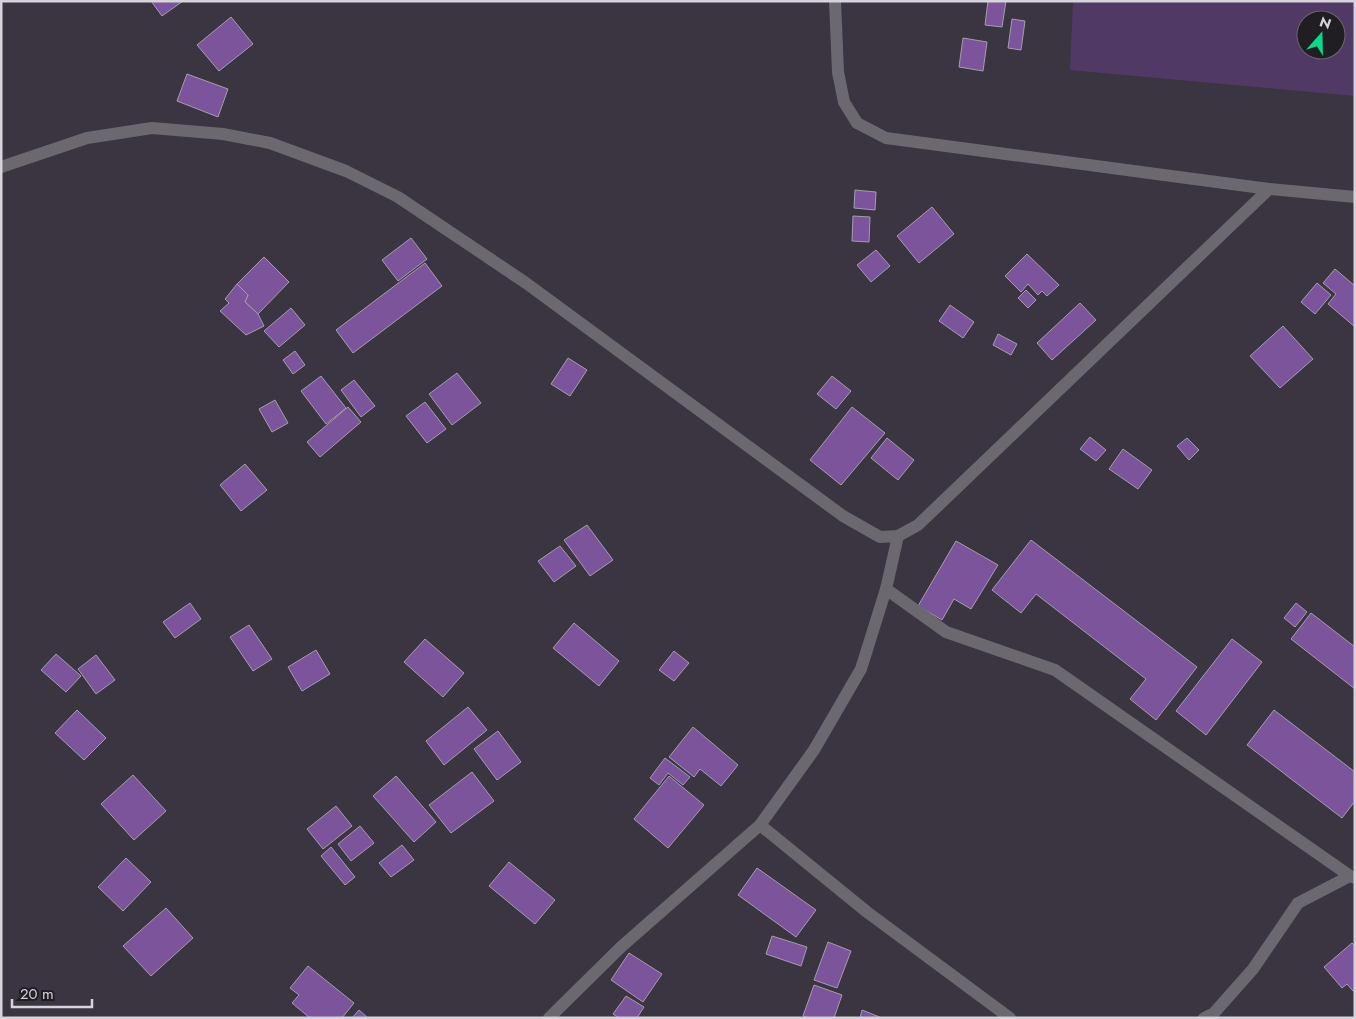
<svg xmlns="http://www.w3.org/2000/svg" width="1356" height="1019" font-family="Jost,sans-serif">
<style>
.green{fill:#513966;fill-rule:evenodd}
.building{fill:#7b549b;stroke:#a59dae}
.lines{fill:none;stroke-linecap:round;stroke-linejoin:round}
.minor{stroke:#6b686f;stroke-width:12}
</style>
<rect width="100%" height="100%" fill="#3b3441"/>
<path class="green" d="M1073,1H1355V96L1070,70ZM1306,20H1336V50H1306Z"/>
<g class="building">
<polygon points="151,1 183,1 162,16"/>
<polygon points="988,1 1006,1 1002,27 985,25"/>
<polygon points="231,17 253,44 219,71 197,45"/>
<polygon points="1012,19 1025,21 1021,50 1008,48"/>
<polygon points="963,38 987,42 983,71 959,67"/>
<polygon points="187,74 228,89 218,117 177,101"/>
<polygon points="855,190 876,192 875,210 854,208"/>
<polygon points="932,207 954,234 919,263 897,236"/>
<polygon points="853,216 870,217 869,242 852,241"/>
<polygon points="411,238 427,259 398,281 382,260"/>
<polygon points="876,250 890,266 871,282 857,265"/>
<polygon points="1027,254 1059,285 1047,296 1042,291 1038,295 1028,284 1021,292 1005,276"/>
<polygon points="264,257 289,282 258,314 245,302 248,295 237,284"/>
<polygon points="425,263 442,286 353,353 336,330"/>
<polygon points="1335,269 1355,286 1355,327 1328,304 1336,294 1323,283"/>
<polygon points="1317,283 1331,295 1315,314 1301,302"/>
<polygon points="237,284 248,295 245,302 258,314 264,326 246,335 220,311 229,303 225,299"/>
<polygon points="1026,290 1036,300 1028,308 1018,298"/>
<polygon points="1080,303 1096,320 1052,360 1037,343"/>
<polygon points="950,305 974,322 963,338 939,321"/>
<polygon points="291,308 305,325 279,347 264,331"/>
<polygon points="1283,326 1313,359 1280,388 1250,356"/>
<polygon points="998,334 1017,344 1011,355 993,345"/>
<polygon points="295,351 305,365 293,374 283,360"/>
<polygon points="568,358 587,370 570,396 551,384"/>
<polygon points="457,373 481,403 452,425 429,394"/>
<polygon points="321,376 346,408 326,424 301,391"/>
<polygon points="832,376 851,391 836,409 817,394"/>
<polygon points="354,380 375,406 361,417 341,390"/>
<polygon points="275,400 288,423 272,432 259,409"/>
<polygon points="425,402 446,429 427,443 406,416"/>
<polygon points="348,407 361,422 320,457 307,442"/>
<polygon points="852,407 885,433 841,485 810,460"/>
<polygon points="1090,437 1106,450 1096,461 1080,449"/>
<polygon points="887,438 914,460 898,480 871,458"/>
<polygon points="1187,438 1199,450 1189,460 1177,446"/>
<polygon points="1123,449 1152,470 1138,489 1109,469"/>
<polygon points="245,464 267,490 241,511 220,485"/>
<polygon points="587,525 613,560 590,576 564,540"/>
<polygon points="1031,540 1197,667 1156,720 1130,699 1146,679 1036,594 1021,613 992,590"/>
<polygon points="956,541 998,565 971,609 954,599 942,620 918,606"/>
<polygon points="560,546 576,566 554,582 538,561"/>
<polygon points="190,603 201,619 175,638 163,622"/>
<polygon points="1296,603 1307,612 1295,627 1284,618"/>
<polygon points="1311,613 1355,647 1355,689 1291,639"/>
<polygon points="574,623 619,661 599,686 553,648"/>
<polygon points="249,625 272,659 253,671 230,637"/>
<polygon points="425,639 464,673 443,697 404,662"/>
<polygon points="1232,639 1262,662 1206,735 1176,711"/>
<polygon points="316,650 330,674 302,691 288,667"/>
<polygon points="674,651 689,663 674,681 659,670"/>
<polygon points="56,654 81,676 66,692 41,670"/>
<polygon points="96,655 115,680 96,694 78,669"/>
<polygon points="468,707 487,730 444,765 426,741"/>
<polygon points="77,710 106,738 84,760 55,733"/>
<polygon points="1274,710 1355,772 1355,801 1342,818 1247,745"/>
<polygon points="693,727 738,765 721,786 700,769 694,777 669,757"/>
<polygon points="498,731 521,762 497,780 474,749"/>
<polygon points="665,758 690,777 683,785 668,773 659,785 650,778"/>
<polygon points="472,772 494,801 451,833 429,805"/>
<polygon points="133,775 166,811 134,840 101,804"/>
<polygon points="396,776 436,822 414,842 373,796"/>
<polygon points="669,776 704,805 668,848 634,819"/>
<polygon points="336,806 352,826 323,849 307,829"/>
<polygon points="360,826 374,843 351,861 338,844"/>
<polygon points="402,845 414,860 391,877 379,863"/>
<polygon points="331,847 355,877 345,885 321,856"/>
<polygon points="126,858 151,882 123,911 98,887"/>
<polygon points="509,862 555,900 535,924 489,886"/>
<polygon points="757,868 816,910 796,937 738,895"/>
<polygon points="166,908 193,938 151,976 123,946"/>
<polygon points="772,936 807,947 801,966 766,954"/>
<polygon points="828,942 851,951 837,988 814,980"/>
<polygon points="1352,943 1355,946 1355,990 1353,991 1347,984 1342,988 1324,967"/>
<polygon points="629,953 662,974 643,1002 611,980"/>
<polygon points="308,966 354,1003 342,1018 310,1018 292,1003 299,995 290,988"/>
<polygon points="814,985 842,995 834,1018 808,1018 803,1016"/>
<polygon points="626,996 644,1007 637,1018 619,1018 613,1014"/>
<polygon points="359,1010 368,1018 352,1018"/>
<polygon points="862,1010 882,1018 860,1018"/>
</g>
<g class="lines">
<g class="minor">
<polyline points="835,1 838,72 844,102 857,123 886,138 1269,189 1355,197"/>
<polyline points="1,167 87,138 152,128 223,134 270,143 346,171 398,197 526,283 843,516 880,537 898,536 918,525 1269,189"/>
<polyline points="886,589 946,632 1055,670 1350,876 1355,878"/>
<polyline points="760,825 867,912 1010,1018"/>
<polyline points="549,1018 621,947 760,825 814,750 861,669 886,589 898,536"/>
<polyline points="1204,1018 1214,1013 1253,969 1298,903 1350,876"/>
</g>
</g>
<rect width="1356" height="1019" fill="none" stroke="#d7d3db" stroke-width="5"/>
<g transform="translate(1321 35) rotate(20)"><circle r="24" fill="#201d23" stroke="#69666d"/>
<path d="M0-4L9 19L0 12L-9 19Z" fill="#0ad98b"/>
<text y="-8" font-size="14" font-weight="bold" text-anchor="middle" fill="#d7d3db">N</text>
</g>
<path d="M12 999v8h80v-8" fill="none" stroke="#d7d3db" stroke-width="2.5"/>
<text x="20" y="999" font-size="15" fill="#d7d3db" stroke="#201d23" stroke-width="4" paint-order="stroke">20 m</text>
</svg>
